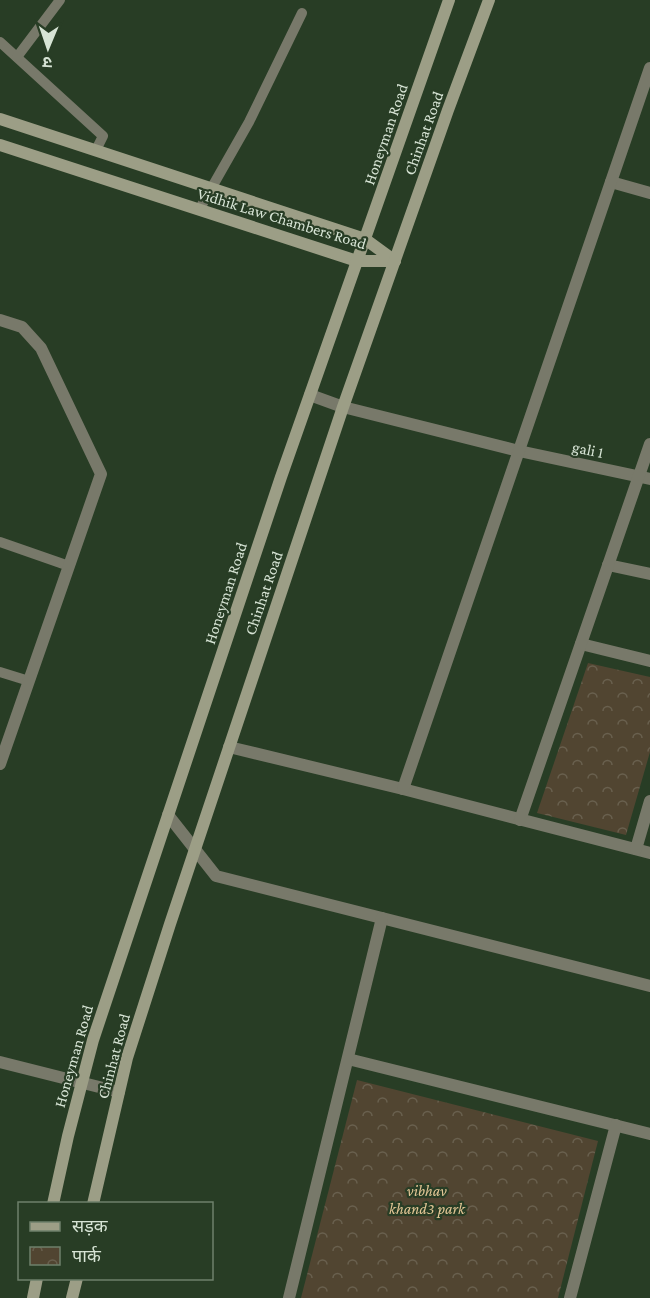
<svg xmlns="http://www.w3.org/2000/svg" width="650" height="1298" font-family="'Crimson Pro','Noto Sans Devanagari',serif">
<style>
.park{fill:url(#park-crowns)}
.lines{fill:none;stroke-linecap:round;stroke-linejoin:round}
.lane{stroke:#78796a;stroke-width:10}
.street{stroke:#78796a;stroke-width:12}
.secondary{stroke:#9c9e86;stroke-width:12}
.labels{text-anchor:middle;stroke-width:4.5;stroke-linejoin:round;paint-order:stroke}
.street-label{font-size:16px;fill:#d7e4d5;stroke:#283d25}
.park-label{font-size:16px;font-style:italic;fill:#e4c796;stroke:#283d25}
</style>
<defs>
<pattern id="park-crowns" width="20" height="18" patternUnits="userSpaceOnUse" patternTransform="scale(1.5)"><rect width="20" height="18" fill="#514531"/><path d="M2 6a3 3 0 1 1 6 0M12 15a3 3 0 1 1 6 0" fill="none" stroke="#69604e"/></pattern>
</defs>
<rect width="100%" height="100%" fill="#283d25"/>
<g class="park">
<polygon points="588,663 650,677 650,752 626,835 537,813"/>
<polygon points="357,1080 598,1141 558,1298 301,1298"/>
</g>
<g class="lines">
<g class="lane">
<polyline points="0,42 103,136 96,150"/>
<polyline points="17,57 60,0"/>
<polyline points="199,210 249,122 302,13"/>
<polyline points="0,542 69,566"/>
<polyline points="0,672 29,681"/>
</g>
<g class="street">
<polyline points="611,182 650,193"/>
<polyline points="0,320 22,327 41,348 101,474 0,764"/>
<polyline points="310,395 343,407 519,451 650,479"/>
<polyline points="608,565 650,574"/>
<polyline points="581,644 650,661"/>
<polyline points="229,747 403,789 650,853"/>
<polyline points="403,789 650,68"/>
<polyline points="168,815 216,876 650,986"/>
<polyline points="520,820 650,444"/>
<polyline points="636,849 650,801"/>
<polyline points="348,1059 650,1134"/>
<polyline points="0,1062 119,1092"/>
<polyline points="289,1298 382,918"/>
<polyline points="570,1298 616,1125"/>
</g>
<g class="secondary">
<polyline points="0,119 365,239 395,261"/>
<polyline points="0,145 357,261 395,261"/>
<polyline points="53,1204 68,1136 93,1040 281,477 449,0"/>
<polyline points="93,1204 127,1058 170,924 343,407 448,110 489,0"/>
<polyline points="33,1298 37,1278"/>
<polyline points="72,1298 77,1278"/>
</g>
</g>
<g class="labels">
<g class="street-label">
<text transform="translate(423 133) rotate(-70)" y="6">Chinhat Road</text>
<text transform="translate(385 134) rotate(-71)" y="6">Honeyman Road</text>
<text transform="translate(282 218) rotate(17)" y="6">Vidhik Law Chambers Road</text>
<text transform="translate(588 449) rotate(12)" y="6">gali 1</text>
<text transform="translate(225 593) rotate(-72)" y="6">Honeyman Road</text>
<text transform="translate(263 593) rotate(-71)" y="6">Chinhat Road</text>
<text transform="translate(73 1056) rotate(-74)" y="6">Honeyman Road</text>
<text transform="translate(113 1056) rotate(-75)" y="6">Chinhat Road</text>
</g>
<g class="park-label">
<text x="427" y="1196">vibhav<tspan x="427" dy="18">khand3 park</tspan></text>
</g>
</g>
<rect x="18" y="1202" width="195" height="78" fill="#283d25" stroke="#6e806b" stroke-width="1.5"/>
<rect x="30" y="1222" width="30" height="9" fill="#9c9e86" stroke="#6e806b" stroke-width="1.5"/>
<text x="72" y="1232" font-size="18" fill="#d7e4d5">सड़क</text>
<rect x="30" y="1247" width="30" height="18" fill="url(#park-crowns)" stroke="#6e806b" stroke-width="1.5"/>
<text x="72" y="1262" font-size="18" fill="#d7e4d5">पार्क</text>
<g transform="translate(48 48) rotate(182)" stroke="#283d25" stroke-width="4.5" paint-order="stroke">
<path d="M0-4.5L10 22L0 15L-10 22Z" fill="#d7e4d5"/>
<text y="-9" font-size="16" font-weight="bold" text-anchor="middle" fill="#d7e4d5">उ</text>
</g>
</svg>
